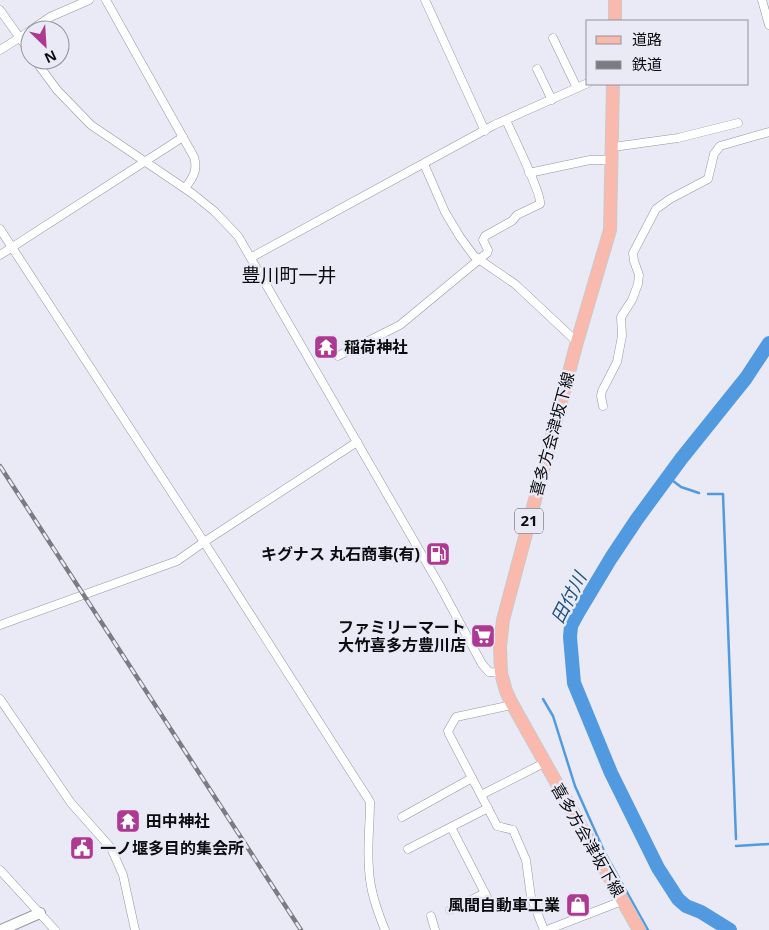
<svg xmlns="http://www.w3.org/2000/svg" width="769" height="930" font-family="'Noto Sans','Noto Sans JP',sans-serif">
<style>
.lines{fill:none;stroke-linecap:round;stroke-linejoin:round}
.stream{stroke:#529adf;stroke-width:2.5}
.river{stroke:#529adf;stroke-width:14}
.minor-casing{stroke:#93959f;stroke-width:9}
.tertiary-casing{stroke:#93959f;stroke-width:12}
.primary-casing{stroke:#cacaca;stroke-width:14}
.minor{stroke:#fff;stroke-width:8}
.tertiary{stroke:#fff;stroke-width:10}
.primary{stroke:#f9b9ac;stroke-width:12}
.rail-casing{stroke:#7b7c83;stroke-width:4.5}
.rail{stroke:#e9eaf5;stroke-width:2.5;stroke-dasharray:8;stroke-linecap:butt}
.labels{text-anchor:middle;stroke-width:5;stroke-linejoin:round;paint-order:stroke}
.shield{fill:#e9eaf5;stroke:#4e4f55;stroke-width:1}
.shield-label{font-size:15px;font-weight:bold;fill:#0c0d10}
.poi-label{font-size:16px;font-weight:bold;fill:#0c0d10;stroke:#e9eaf5;text-anchor:start}
.street-label{font-size:16px;fill:#0c0d10;stroke:#e9eaf5}
.water-label{font-size:18px;font-style:italic;fill:#1c507d;stroke:#e9eaf5}
.quarter-label{font-size:19px;fill:#0c0d10;stroke:#e9eaf5}
</style>
<rect width="100%" height="100%" fill="#e9eaf5"/>
<g class="lines">
<g class="stream">
<polyline points="668,477 681,487 699,493"/>
<polyline points="708,494 723,494 736,839"/>
<polyline points="543,699 553,716 575,786 604,851 648,930"/>
<polyline points="736,846 769,844"/>
</g>
<polyline class="river" points="730,930 701,912 686,906 678,899 658,868 611,773 574,683 570,637 571,626 578,613 611,558 637,519 681,459 746,378 769,343"/>
<defs>
<g id="minor">
<path d="M106,0L194,157C198,170 193,178 185,188"/>
<polyline points="425,0 485,131"/>
<polyline points="762,0 769,25"/>
<polyline points="0,10 30,52"/>
<polyline points="31,30 50,17 89,0"/>
<polyline points="553,38 577,88"/>
<polyline points="0,50 30,31"/>
<polyline points="35,60 57,90 91,125 193,194 214,211 238,236 440,586 482,664 489,672 501,673"/>
<polyline points="537,69 552,100"/>
<polyline points="613,147 678,138 738,123"/>
<polyline points="424,164 445,212 460,237 474,256 515,284 577,342"/>
<polyline points="529,173 590,160 612,160"/>
<path d="M0,229L204,542L367,797L370,802C370,825 367,847 369,869C370,891 377,910 385,930"/>
<polyline points="0,255 183,137"/>
<polyline points="252,257 494,125 588,83"/>
<path d="M338,356L400,325L487,253L488,250L483,240L485,236L512,221L517,215L540,204C542,194 512,134 506,120"/>
<polyline points="603,406 601,396 602,391 617,362 622,336 621,317 632,300 638,284 639,275 634,261 633,253 656,209 670,199 708,179 714,154 720,146 769,132"/>
<polyline points="0,625 177,561 204,542 357,442"/>
<polyline points="0,699 71,803 111,848 123,875 135,930"/>
<polyline points="512,705 456,717 448,731 449,734 495,822 497,826 513,830 526,860 531,897 544,930"/>
<polyline points="481,795 544,763"/>
<polyline points="402,817 472,778"/>
<polyline points="451,827 488,899"/>
<polyline points="408,849 488,808"/>
<polyline points="0,870 55,930"/>
<polyline points="450,910 485,893"/>
<polyline points="431,916 435,930"/>
<polyline points="547,930 622,901"/>
</g>
<polyline id="tertiary" points="1,930 40,913"/>
<g id="primary">
<polyline points="615,21 615,0"/>
<polyline points="613,84 610,230 577,342 503,620 500,646 501,673 506,691 511,702 639,930"/>
</g>
</defs>
<use href="#minor" class="minor-casing"/>
<use href="#tertiary" class="tertiary-casing"/>
<use href="#primary" class="primary-casing"/>
<use href="#minor" class="minor"/>
<use href="#tertiary" class="tertiary"/>
<use href="#primary" class="primary"/>
<defs>
<polyline id="rail" points="0,466 301,930"/>
</defs>
<use href="#rail" class="rail-casing"/>
<use href="#rail" class="rail"/>
</g>
<defs>
<symbol id="temple-square" viewBox="-11 -11 22 22"><rect x="-9" y="-9" width="18" height="18" rx="4" fill="#ad3992" stroke="#e9eaf5"/><path d="M0-6L5-2H3V0L6.5 2.5H4V6H1.5V3h-3V6H-4V2.5H-6.5L-3 0V-2H-5Z" fill="#fff"/></symbol>
<symbol id="fuel-square" viewBox="-11 -11 22 22"><rect x="-9" y="-9" width="18" height="18" rx="4" fill="#ad3992" stroke="#e9eaf5"/><path d="M-5.5-6h7V0h2V4h1.3V-2.5L3-4.5l.8-.8L6-3V5H2.5V1h-1V6h-7ZM-4.2-4.7v3.2H.2V-4.7Z" fill="#fff"/></symbol>
<symbol id="supermarket-square" viewBox="-11 -11 22 22"><rect x="-9" y="-9" width="18" height="18" rx="4" fill="#ad3992" stroke="#e9eaf5"/><path d="M-6-5.5h2.5l.6 2H6L4.5 2H-2.5L-4.4-4H-6ZM-1.5 3.2a1.3 1.3 0 1 0 .1 0ZM3 3.2a1.3 1.3 0 1 0 .1 0Z" fill="#fff"/></symbol>
<symbol id="civic-square" viewBox="-11 -11 22 22"><rect x="-9" y="-9" width="18" height="18" rx="4" fill="#ad3992" stroke="#e9eaf5"/><path d="M-.6-6.5H3V-4.5H.6V-3L4-1V1h2V6H-6V1h2V-1L-.6-3ZM-1.2 2.5V6h2.4V2.5Z" fill="#fff"/></symbol>
<symbol id="shop-square" viewBox="-11 -11 22 22"><rect x="-9" y="-9" width="18" height="18" rx="4" fill="#ad3992" stroke="#e9eaf5"/><path d="M-5-2.5h2.3a2.7 3.5 0 0 1 5.4 0H5L5.5 6h-11ZM-1.5-2.5h3a1.5 2.3 0 0 0-3 0Z" fill="#fff"/></symbol>
</defs>
<g fill-rule="evenodd">
<use href="#temple-square" x="312" y="333" width="28" height="28"/>
<use href="#fuel-square" x="424" y="540" width="28" height="28"/>
<use href="#supermarket-square" x="469" y="622" width="28" height="28"/>
<use href="#temple-square" x="114" y="807" width="28" height="28"/>
<use href="#civic-square" x="68" y="834" width="28" height="28"/>
<use href="#shop-square" x="564" y="891" width="28" height="28"/>
</g>
<g class="labels">
<rect class="shield" x="515" y="508.5" width="28" height="25" rx="4"/>
<g class="shield-label">
<text x="529" y="526">21</text>
</g>
<g class="poi-label">
<text x="344" y="353">稲荷神社</text>
<text x="420" y="560" text-anchor="end">キグナス 丸石商事(有)</text>
<text x="466" y="633" text-anchor="end">ファミリーマート<tspan x="466" dy="18">大竹喜多方豊川店</tspan></text>
<text x="146" y="827">田中神社</text>
<text x="100" y="854">一ノ堰多目的集会所</text>
<text x="560" y="911" text-anchor="end">風間自動車工業</text>
</g>
<g class="street-label">
<text transform="translate(552 434) rotate(-75)" y="6">喜多方会津坂下線</text>
<text transform="translate(588 840) rotate(60)" y="6">喜多方会津坂下線</text>
</g>
<g class="water-label">
<text transform="translate(569 598) rotate(-63)" y="6">田付川</text>
</g>
<g class="quarter-label">
<text x="289" y="282">豊川町一井</text>
</g>
</g>
<rect x="586" y="20" width="162" height="65" fill="#e9eaf5" stroke="#919299"/>
<rect x="596" y="36" width="25" height="8" fill="#f9b9ac" stroke="#919299"/>
<text x="632" y="45" font-size="15" fill="#0c0d10">道路</text>
<rect x="596" y="61" width="25" height="8" fill="#7b7c83" stroke="#919299"/>
<text x="632" y="70" font-size="15" fill="#0c0d10">鉄道</text>
<g transform="translate(45 45) rotate(155)"><circle r="24" fill="#e9eaf5" stroke="#919299"/>
<path d="M0-4L9 19L0 12L-9 19Z" fill="#ad3992"/>
<text y="-8" font-size="14" font-weight="bold" text-anchor="middle" fill="#0c0d10">N</text>
</g>
</svg>
